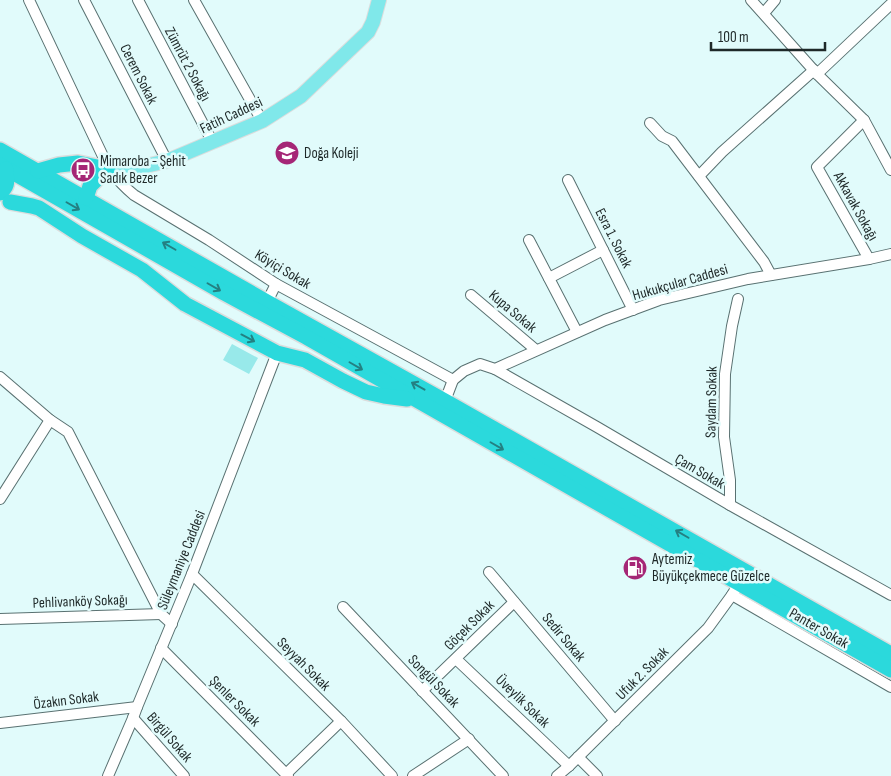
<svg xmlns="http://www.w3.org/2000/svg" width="891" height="776" font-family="'Sofia Sans Condensed',sans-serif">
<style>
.green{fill:#98e9ea}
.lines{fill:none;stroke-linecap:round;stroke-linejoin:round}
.minor-casing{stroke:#597171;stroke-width:12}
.major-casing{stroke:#dbdddd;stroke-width:16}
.highway-casing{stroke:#dbdddd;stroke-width:18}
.minor{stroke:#fff;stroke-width:10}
.major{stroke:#80e8ea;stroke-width:14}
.highway{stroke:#2bd9dc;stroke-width:15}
.oneway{stroke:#248082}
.labels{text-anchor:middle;stroke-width:5;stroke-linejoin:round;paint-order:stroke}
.street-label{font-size:15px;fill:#1e2828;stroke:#e1fbfb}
.poi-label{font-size:15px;fill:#1e2828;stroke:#e1fbfb;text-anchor:start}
</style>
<rect width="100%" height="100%" fill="#e1fbfb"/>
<polygon class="green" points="232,344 258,358 249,374 223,360"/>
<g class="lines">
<defs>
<g id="minor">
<path d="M29,0L109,169C117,179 124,187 134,195L209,240L276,284L453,380"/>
<polyline points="84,0 167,161"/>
<polyline points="138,0 213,143"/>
<polyline points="194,0 262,121"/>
<polyline points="751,0 817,74 864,120 891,170"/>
<polyline points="764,13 775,0"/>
<polyline points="817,74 891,4"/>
<polyline points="864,120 817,167 869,259"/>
<polyline points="650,123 662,136 672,141 764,262 771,275"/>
<polyline points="699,176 722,152 814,70"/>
<polyline points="568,180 633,310"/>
<polyline points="529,240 577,332"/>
<polyline points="549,278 603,250"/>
<polyline points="471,295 536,350"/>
<polyline points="267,302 276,284"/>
<polyline points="495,369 597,427 730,505 891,595"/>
<polyline points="0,377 50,420 0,499"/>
<polyline points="445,401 453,380 464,371 480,364 495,369 605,320 659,300 748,279 869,259 891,254"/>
<polyline points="50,420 68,432 161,614 172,624"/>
<polyline points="730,505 730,480 724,437 725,374 732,326 738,299"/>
<polyline points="489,572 615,721"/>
<polyline points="192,574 341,721 286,774"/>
<polyline points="732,595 891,687"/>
<polyline points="343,607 503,776"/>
<polyline points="0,619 161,614"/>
<polyline points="161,648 288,776"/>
<polyline points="456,659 569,766"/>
<polyline points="422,691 514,602"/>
<polyline points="133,718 184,776"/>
<polyline points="341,721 392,776"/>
<polyline points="0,723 137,707"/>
<polyline points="578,757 597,776"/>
<polyline points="108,776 133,718 137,707 192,574 277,353"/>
<polyline points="413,776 469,739"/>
<polyline points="557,776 569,766 708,628 732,595 739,583"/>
</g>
<polyline id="major" points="107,169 137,168 167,161 262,121 301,96 368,32 373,22 379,0"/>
<g id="highway">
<polyline points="0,150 267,302 445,401 891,654"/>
<polyline points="0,165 224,293 306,337 891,670"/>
<polyline points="38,171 59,165 78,163 107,169"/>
<path d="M0,193C10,184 6,180 6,169"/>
<polyline points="86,198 90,186 107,169"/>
<polyline points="10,202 32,206 39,208 82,236 142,270 185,304 277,353 305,360 343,381 366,392 384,396 407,399"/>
</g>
</defs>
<use href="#minor" class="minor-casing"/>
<use href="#major" class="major-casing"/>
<use href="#highway" class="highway-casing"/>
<use href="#minor" class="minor"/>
<use href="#major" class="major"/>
<use href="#highway" class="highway"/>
</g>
<defs><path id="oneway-shaft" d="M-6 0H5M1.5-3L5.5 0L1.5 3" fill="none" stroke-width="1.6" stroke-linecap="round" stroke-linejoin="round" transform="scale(1.25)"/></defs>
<g class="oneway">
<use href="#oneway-shaft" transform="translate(73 206) rotate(30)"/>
<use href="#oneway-shaft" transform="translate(169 246) rotate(-150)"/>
<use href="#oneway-shaft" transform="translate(214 287) rotate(30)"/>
<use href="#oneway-shaft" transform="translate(248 338) rotate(28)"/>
<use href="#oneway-shaft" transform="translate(356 366) rotate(30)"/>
<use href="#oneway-shaft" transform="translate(418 386) rotate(-151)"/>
<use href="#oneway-shaft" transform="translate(497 446) rotate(30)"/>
<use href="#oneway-shaft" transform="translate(682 534) rotate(-150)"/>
</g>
<defs>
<symbol id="school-disc" viewBox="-11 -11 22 22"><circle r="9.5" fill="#a52676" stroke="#e1fbfb"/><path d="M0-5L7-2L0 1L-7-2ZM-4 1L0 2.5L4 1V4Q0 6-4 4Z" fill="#fff"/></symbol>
<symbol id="bus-disc" viewBox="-11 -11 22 22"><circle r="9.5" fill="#a52676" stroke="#e1fbfb"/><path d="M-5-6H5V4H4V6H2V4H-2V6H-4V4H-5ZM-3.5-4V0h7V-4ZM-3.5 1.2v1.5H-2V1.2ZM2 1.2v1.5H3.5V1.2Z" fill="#fff"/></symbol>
<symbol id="fuel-disc" viewBox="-11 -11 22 22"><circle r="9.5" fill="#a52676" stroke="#e1fbfb"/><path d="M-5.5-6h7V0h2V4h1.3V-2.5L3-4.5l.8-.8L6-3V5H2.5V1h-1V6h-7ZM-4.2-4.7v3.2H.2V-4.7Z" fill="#fff"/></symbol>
</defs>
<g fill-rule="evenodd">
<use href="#school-disc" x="273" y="139" width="28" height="28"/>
<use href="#bus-disc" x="69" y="156" width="28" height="28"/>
<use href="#fuel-disc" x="621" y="554" width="28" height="28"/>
</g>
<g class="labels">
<g class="street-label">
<text transform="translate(188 64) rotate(62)" y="5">Zümrüt 2 Sokağı</text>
<text transform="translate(139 74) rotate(63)" y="5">Cerem Sokak</text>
<text transform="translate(231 115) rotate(-25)" y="5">Fatih Caddesi</text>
<text transform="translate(856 206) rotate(61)" y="5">Akkavak Sokağı</text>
<text transform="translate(614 238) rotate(63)" y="5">Esra 1. Sokak</text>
<text transform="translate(283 269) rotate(31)" y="5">Köyiçi Sokak</text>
<text transform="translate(680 282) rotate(-16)" y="5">Hukukçular Caddesi</text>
<text transform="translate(513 311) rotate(40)" y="5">Kupa Sokak</text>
<text transform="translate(711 402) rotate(-89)" y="5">Saydam Sokak</text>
<text transform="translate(700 471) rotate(30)" y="5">Çam Sokak</text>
<text transform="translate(181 560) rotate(-68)" y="5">Süleymaniye Caddesi</text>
<text transform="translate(80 601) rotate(-2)" y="5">Pehlivanköy Sokağı</text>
<text transform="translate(469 625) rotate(-45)" y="5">Göçek Sokak</text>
<text transform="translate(819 628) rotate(30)" y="5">Panter Sokak</text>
<text transform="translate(564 637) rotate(50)" y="5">Sedir Sokak</text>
<text transform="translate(304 664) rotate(45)" y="5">Seyyah Sokak</text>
<text transform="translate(642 673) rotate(-45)" y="5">Ufuk 2. Sokak</text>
<text transform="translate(434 681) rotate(46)" y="5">Songül Sokak</text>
<text transform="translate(66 700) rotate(-7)" y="5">Özakın Sokak</text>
<text transform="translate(235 701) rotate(45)" y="5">Şenler Sokak</text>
<text transform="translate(523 701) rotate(44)" y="5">Üveylik Sokak</text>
<text transform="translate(170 737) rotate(49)" y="5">Birgül Sokak</text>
</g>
<g class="poi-label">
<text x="304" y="158">Doğa Koleji</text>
<text x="100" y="166">Mimaroba - Şehit<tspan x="100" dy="17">Sadık Bezer</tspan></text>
<text x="652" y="564">Aytemiz<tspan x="652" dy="17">Büyükçekmece Güzelce</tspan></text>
</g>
</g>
<path d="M711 42v8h114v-8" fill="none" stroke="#1e2828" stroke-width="2.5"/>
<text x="718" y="42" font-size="15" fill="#1e2828" stroke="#e1fbfb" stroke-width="4" paint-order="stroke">100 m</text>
</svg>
